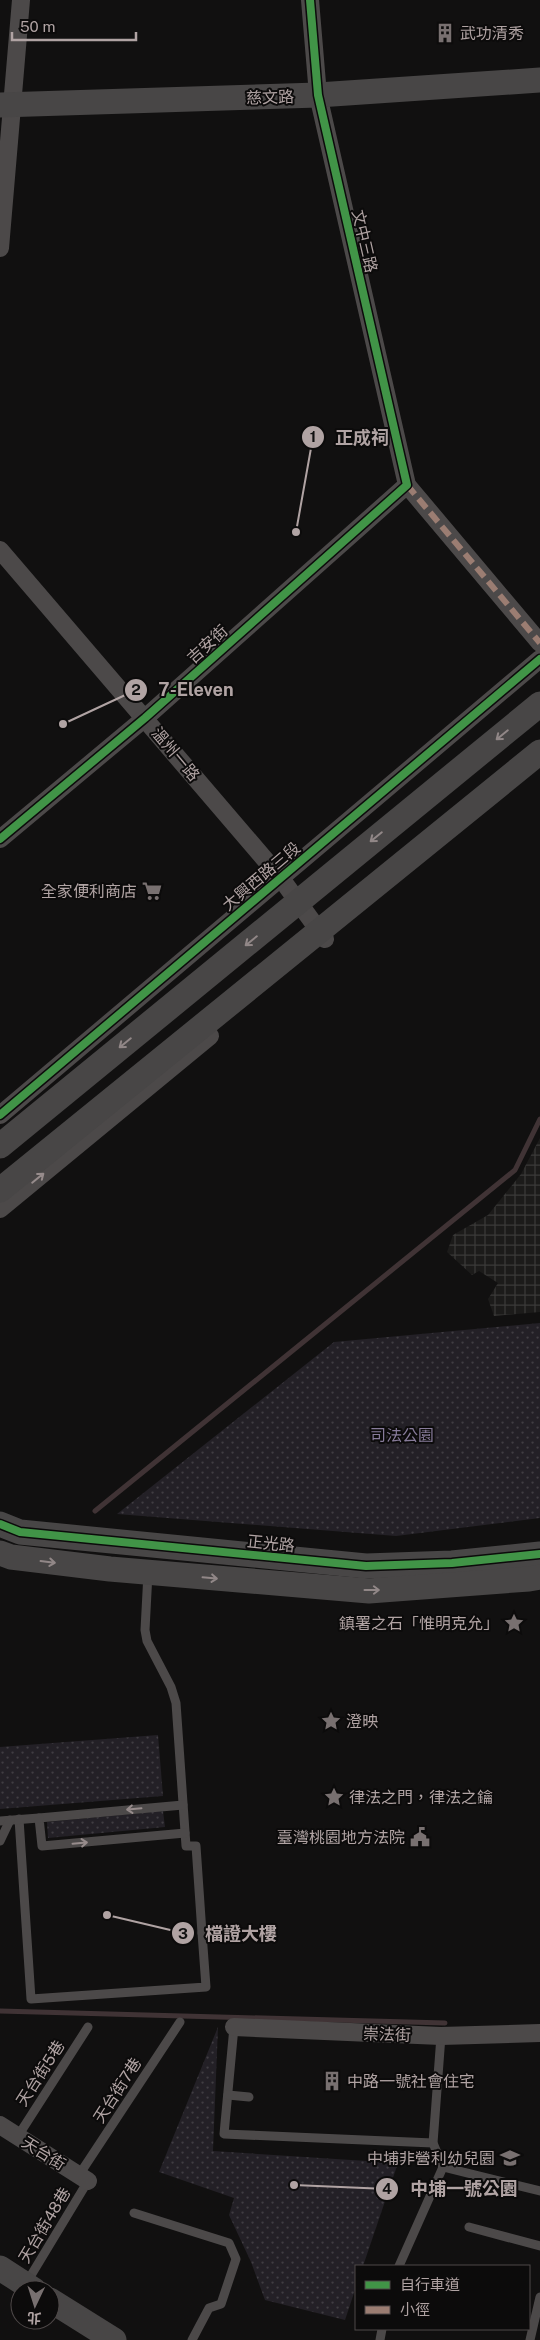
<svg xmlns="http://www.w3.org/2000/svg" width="540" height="2340" font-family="'Public Sans','Noto Sans TC',sans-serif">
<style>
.industrial{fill:url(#industrial-grid)}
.green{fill:url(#green-dots)}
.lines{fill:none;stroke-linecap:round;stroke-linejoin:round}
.stream{stroke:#403335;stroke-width:5}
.lane{stroke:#4c4949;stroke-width:9}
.street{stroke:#4c4949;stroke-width:18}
.secondary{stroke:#484646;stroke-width:25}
.quiet{stroke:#9b7d72;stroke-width:6;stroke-dasharray:12 6;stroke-linecap:butt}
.cycleway-casing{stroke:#0c0b0b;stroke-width:11}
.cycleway{stroke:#419447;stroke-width:8}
.oneway{stroke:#918787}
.oneway2{stroke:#978c8c}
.labels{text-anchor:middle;stroke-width:4;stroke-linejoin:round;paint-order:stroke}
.poi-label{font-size:16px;fill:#b0a3a3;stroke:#0c0b0b;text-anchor:start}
.street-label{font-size:16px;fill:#b0a3a3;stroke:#0c0b0b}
.park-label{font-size:16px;fill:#877b9a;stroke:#0c0b0b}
.leader{fill:none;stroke:#b0a3a3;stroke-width:2}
.callout-dot{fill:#b0a3a3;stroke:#0c0b0b;stroke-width:2}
.mark-label{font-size:15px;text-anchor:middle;font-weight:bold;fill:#111}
.callout-label{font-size:18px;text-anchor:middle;font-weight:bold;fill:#b0a3a3;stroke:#0c0b0b;stroke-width:4;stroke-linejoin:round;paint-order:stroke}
</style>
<defs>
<pattern id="industrial-grid" width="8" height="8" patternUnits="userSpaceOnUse" patternTransform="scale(1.25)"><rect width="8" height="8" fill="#1c1b1a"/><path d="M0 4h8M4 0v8" fill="none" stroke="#3a3938"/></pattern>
<pattern id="green-dots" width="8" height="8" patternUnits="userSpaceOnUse" patternTransform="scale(1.25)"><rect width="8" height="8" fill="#232026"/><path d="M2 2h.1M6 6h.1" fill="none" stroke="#403d42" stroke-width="1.8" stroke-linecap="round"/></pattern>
</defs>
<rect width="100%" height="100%" fill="#111010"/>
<polygon class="industrial" points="540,1138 540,1312 494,1316 488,1299 498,1283 479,1271 472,1275 447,1252 453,1235 488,1215 521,1174"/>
<g class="green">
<polygon points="540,1323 540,1518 396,1536 117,1514 334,1342"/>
<polygon points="158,1735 163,1796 0,1809 0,1747"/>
<polygon points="163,1811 165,1827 48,1838 47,1822"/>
<polygon points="218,2027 213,2151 398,2163 363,2266 356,2266 356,2287 345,2320 265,2300 251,2262 229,2215 234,2198 159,2172"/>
</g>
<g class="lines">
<g class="stream">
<polyline points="95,1511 515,1170 540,1119"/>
<polyline points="0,2011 445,2023"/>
</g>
<g class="lane">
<polyline points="148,1573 145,1630 147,1641 171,1687 176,1703 186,1846 196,1846 202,1933 223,1932"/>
<polyline points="183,1805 39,1818 42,1846 185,1833"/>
<polyline points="19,1819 31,1999 206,1987 202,1933"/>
<polyline points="0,1821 39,1818"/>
<polyline points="0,1841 10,1820"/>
<polyline points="234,2027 224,2134 433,2143"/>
<polyline points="228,2095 249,2097"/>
<polyline points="18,2136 88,2027"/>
<polyline points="443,2167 540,2191"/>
<polyline points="79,2175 180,2022"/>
<polyline points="134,2213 229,2243 236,2259 221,2304 209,2308 192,2340"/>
<polyline points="469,2227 540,2246"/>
<polyline points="399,2266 443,2167 433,2143 441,2036"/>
<polyline points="27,2282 88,2181"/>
<polyline points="380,2340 382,2329"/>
<polyline points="530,2340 540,2297"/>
</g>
<g class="street">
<polyline points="310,0 318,95 407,485 540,643"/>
<polyline points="0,248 21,0"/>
<polyline points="0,550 280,877 325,939"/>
<polyline points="0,839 145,718 407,485"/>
<polyline points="0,1115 540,659"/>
<polyline points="0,1209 210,1036"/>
<polyline points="234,2027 441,2036 540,2033"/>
<polyline points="0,2125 88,2181"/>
</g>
<g class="secondary">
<polyline points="0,105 318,95 540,80"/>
<polyline points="0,1146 540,704"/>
<polyline points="0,1190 540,752"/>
<polyline points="0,1524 20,1532 366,1566 452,1563 540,1554"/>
<polyline points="0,1553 11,1557 110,1569 369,1591 529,1579 540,1577"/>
<polyline points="0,2268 34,2290"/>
<polyline points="50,2300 114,2340"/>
</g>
<polyline class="quiet" points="407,485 540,643"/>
<defs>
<g id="cycleway">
<polyline points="0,839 145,718 407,485 318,95 310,0"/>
<polyline points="0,1115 540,659"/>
<polyline points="0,1524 20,1532 366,1566 452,1563 540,1554"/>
</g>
</defs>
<use href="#cycleway" class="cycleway-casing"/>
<use href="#cycleway" class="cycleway"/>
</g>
<defs><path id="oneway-shaft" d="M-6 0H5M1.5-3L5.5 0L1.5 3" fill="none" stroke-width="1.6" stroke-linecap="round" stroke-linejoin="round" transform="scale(1.25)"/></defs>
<g class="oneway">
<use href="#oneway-shaft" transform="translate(502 735) rotate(141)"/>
<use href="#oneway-shaft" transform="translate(376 837) rotate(141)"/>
<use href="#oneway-shaft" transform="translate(251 941) rotate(141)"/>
<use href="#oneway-shaft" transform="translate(125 1043) rotate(141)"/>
<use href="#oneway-shaft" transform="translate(48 1562) rotate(7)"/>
<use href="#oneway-shaft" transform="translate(210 1578) rotate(5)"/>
<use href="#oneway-shaft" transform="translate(372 1590)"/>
</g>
<g class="oneway2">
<use href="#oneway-shaft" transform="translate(38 1178) rotate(-39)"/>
<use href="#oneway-shaft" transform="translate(134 1809) rotate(175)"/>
<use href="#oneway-shaft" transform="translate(80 1843) rotate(-5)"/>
</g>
<defs>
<symbol id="building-bare" viewBox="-9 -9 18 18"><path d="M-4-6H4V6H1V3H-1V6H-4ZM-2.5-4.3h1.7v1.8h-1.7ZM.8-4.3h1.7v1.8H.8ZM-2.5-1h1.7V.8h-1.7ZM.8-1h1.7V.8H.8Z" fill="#787070" stroke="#0c0b0b" stroke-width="2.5" paint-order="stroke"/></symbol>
<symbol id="supermarket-bare" viewBox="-9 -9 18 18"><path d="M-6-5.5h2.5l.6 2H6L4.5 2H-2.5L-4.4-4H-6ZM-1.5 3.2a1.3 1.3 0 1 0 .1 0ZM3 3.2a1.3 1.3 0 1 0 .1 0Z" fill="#787070" stroke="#0c0b0b" stroke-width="2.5" paint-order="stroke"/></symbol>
<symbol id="sight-bare" viewBox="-9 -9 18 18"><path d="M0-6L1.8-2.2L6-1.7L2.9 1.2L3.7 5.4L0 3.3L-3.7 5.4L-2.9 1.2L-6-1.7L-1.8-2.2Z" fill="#787070" stroke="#0c0b0b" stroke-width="2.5" paint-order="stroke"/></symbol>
<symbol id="civic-bare" viewBox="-9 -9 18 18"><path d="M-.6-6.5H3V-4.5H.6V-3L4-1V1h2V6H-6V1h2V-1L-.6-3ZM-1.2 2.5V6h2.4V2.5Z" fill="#787070" stroke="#0c0b0b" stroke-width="2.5" paint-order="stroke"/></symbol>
<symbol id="school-bare" viewBox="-9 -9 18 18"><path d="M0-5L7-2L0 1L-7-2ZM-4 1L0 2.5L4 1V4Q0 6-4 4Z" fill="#787070" stroke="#0c0b0b" stroke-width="2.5" paint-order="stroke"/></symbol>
</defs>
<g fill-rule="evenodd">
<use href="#building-bare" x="431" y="19" width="28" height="28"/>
<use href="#supermarket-bare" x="138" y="877" width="28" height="28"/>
<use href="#sight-bare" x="500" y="1609" width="28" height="28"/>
<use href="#sight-bare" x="317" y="1707" width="28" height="28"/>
<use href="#sight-bare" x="320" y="1783" width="28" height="28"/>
<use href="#civic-bare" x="406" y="1823" width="28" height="28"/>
<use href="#building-bare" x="318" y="2067" width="28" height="28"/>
<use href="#school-bare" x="496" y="2144" width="28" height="28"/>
</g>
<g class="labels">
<g class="poi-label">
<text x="460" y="39">武功清秀</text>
<text x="137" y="897" text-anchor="end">全家便利商店</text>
<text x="499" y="1629" text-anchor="end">鎮署之石「惟明克允」</text>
<text x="346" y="1727">澄映</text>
<text x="349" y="1803">律法之門，律法之鑰</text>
<text x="405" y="1843" text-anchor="end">臺灣桃園地方法院</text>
<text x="347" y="2087">中路一號社會住宅</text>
<text x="495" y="2164" text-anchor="end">中埔非營利幼兒園</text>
</g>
<g class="street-label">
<text transform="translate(270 97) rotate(-2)" y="6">慈文路</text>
<text transform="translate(365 241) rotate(77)" y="6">文中三路</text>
<text transform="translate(207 644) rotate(-42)" y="6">吉安街</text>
<text transform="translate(176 754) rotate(50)" y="6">溫州一路</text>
<text transform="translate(261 876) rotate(-40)" y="6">大興西路三段</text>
<text transform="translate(271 1543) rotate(6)" y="6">正光路</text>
<text transform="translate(387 2034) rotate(2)" y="6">崇法街</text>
<text transform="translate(40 2073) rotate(-57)" y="6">天台街5巷</text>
<text transform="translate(117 2090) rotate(-57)" y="6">天台街7巷</text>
<text transform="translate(44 2153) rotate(32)" y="6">天台街</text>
<text transform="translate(44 2225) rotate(-59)" y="6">天台街48巷</text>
</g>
<g class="park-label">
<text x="402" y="1441">司法公園</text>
</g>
</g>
<path class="leader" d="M296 532L313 437M63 724L136 690M107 1915L183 1933M294 2185L387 2189"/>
<g class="callout-dot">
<circle cx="296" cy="532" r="5"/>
<circle cx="63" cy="724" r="5"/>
<circle cx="107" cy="1915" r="5"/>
<circle cx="294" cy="2185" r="5"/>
<circle cx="313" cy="437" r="12"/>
<circle cx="136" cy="690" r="12"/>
<circle cx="183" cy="1933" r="12"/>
<circle cx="387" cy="2189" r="12"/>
</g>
<g class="mark-label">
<text x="313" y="442">1</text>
<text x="136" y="695">2</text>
<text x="183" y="1939">3</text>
<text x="387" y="2194">4</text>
</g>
<g class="callout-label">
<text x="362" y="444">正成祠</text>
<text x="196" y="696">7-Eleven</text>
<text x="241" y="1940">檔證大樓</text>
<text x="464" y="2195">中埔一號公園</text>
</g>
<rect x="355" y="2265" width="175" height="65" fill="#0c0b0b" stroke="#4e4848"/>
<rect x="365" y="2281" width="25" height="8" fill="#419447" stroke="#4e4848"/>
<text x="400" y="2290" font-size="15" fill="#b0a3a3">自行車道</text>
<rect x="365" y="2306" width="25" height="8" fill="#9b7d72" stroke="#4e4848"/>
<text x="400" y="2315" font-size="15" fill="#b0a3a3">小徑</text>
<g transform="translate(35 2305) rotate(184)"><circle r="24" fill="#0c0b0b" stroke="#4e4848"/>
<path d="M0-4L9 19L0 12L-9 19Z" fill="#787070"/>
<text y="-8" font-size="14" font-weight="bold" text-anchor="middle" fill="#b0a3a3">北</text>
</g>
<path d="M12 32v8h124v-8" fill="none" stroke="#b0a3a3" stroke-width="2.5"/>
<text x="20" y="32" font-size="15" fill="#b0a3a3" stroke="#0c0b0b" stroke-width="4" paint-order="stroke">50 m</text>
</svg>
